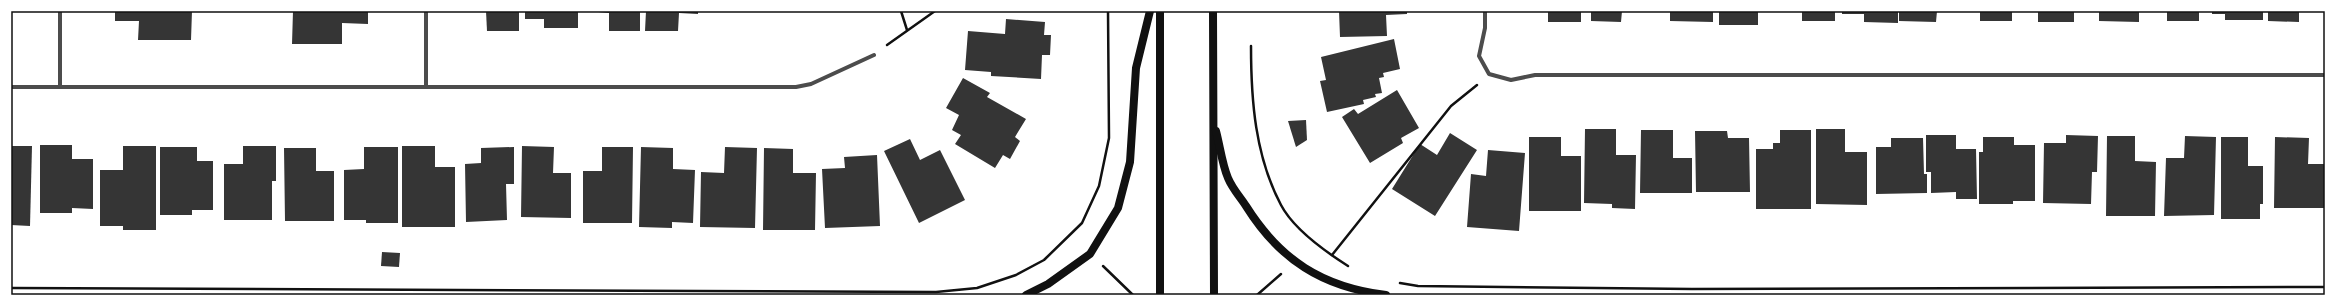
<svg xmlns="http://www.w3.org/2000/svg" width="2336" height="306" font-family="Rubik,sans-serif">
<style>
.building{fill:#353535}
.lines{fill:none;stroke-linecap:round;stroke-linejoin:round}
.path{stroke:#111;stroke-width:2.5}
.minor{stroke:#4c4c4c;stroke-width:4}
.secondary{stroke:#111;stroke-width:8}
.neatline{fill:none;stroke:#111;stroke-width:1.5}
</style>
<rect width="100%" height="100%" fill="#fff"/>
<g class="building">
<polygon points="115,11 192,11 191,40 138,40 139,21 115,21"/>
<polygon points="293,11 368,11 368,24 342,23 342,44 292,44"/>
<polygon points="486,11 519,11 519,31 487,31"/>
<polygon points="525,11 578,11 578,28 544,28 544,19 525,19"/>
<polygon points="587,11 640,11 640,31 609,31 609,13"/>
<polygon points="646,11 698,11 698,14 679,13 678,31 645,31"/>
<polygon points="1339,11 1407,11 1407,14 1386,15 1387,36 1340,37"/>
<rect x="1548" y="11" width="33" height="11"/>
<polygon points="1591,11 1622,11 1621,22 1591,21"/>
<polygon points="1670,11 1713,11 1713,22 1670,21"/>
<rect x="1719" y="11" width="39" height="14"/>
<rect x="1802" y="11" width="33" height="10"/>
<polygon points="1842,11 1898,11 1898,23 1864,22 1864,14 1842,14"/>
<polygon points="1899,11 1937,11 1936,22 1899,21"/>
<rect x="1980" y="11" width="32" height="10"/>
<rect x="2038" y="11" width="36" height="11"/>
<polygon points="2099,11 2139,11 2139,22 2099,21"/>
<rect x="2167" y="11" width="32" height="10"/>
<polygon points="2212,11 2263,11 2263,20 2225,20 2225,14 2212,14"/>
<polygon points="2268,11 2299,11 2299,22 2268,21"/>
<polygon points="1006,19 1045,22 1044,35 1051,35 1050,55 1042,55 1041,79 991,76 991,72 965,70 968,31 1005,34"/>
<polygon points="1394,39 1400,69 1383,73 1384,77 1379,78 1382,93 1375,94 1376,97 1363,100 1364,104 1327,112 1320,81 1326,80 1321,57"/>
<polygon points="963,78 990,93 987,97 1026,119 1015,137 1020,141 1010,159 1003,155 995,168 955,144 961,135 952,130 959,115 946,108"/>
<polygon points="1397,90 1419,128 1401,138 1403,143 1370,163 1342,117 1354,109 1358,114"/>
<polygon points="1306,120 1307,140 1296,147 1288,121"/>
<polygon points="1585,129 1616,129 1616,155 1636,155 1635,209 1612,208 1612,204 1584,203"/>
<polygon points="1816,129 1845,129 1845,152 1867,152 1867,205 1816,204"/>
<polygon points="1641,130 1673,130 1673,158 1692,158 1692,193 1640,193"/>
<polygon points="1780,130 1811,130 1811,209 1756,209 1756,149 1773,149 1773,143 1780,143"/>
<polygon points="1695,131 1727,131 1728,138 1749,138 1750,192 1696,192"/>
<polygon points="1450,133 1477,150 1435,216 1392,189 1420,144 1437,155"/>
<polygon points="1926,135 1956,135 1956,149 1976,149 1977,199 1956,199 1956,192 1931,193 1931,172 1926,172"/>
<polygon points="2066,135 2098,136 2097,172 2092,172 2091,204 2043,203 2044,143 2066,143"/>
<polygon points="2107,136 2135,136 2135,161 2156,162 2155,216 2106,216"/>
<polygon points="2185,136 2216,137 2214,215 2164,216 2166,158 2184,158"/>
<polygon points="1529,137 1561,137 1561,156 1581,156 1581,211 1529,211"/>
<polygon points="1983,137 2014,137 2014,145 2035,145 2035,201 2013,201 2013,204 1979,204 1979,152 1983,152"/>
<polygon points="2221,137 2248,137 2248,166 2263,166 2263,204 2260,204 2260,219 2221,219"/>
<polygon points="2275,137 2309,138 2308,164 2325,164 2324,208 2274,208"/>
<polygon points="1891,138 1923,138 1924,174 1927,174 1927,193 1876,194 1876,147 1891,147"/>
<polygon points="910,139 920,160 940,150 965,200 919,223 884,151"/>
<polygon points="40,145 72,145 72,159 93,159 93,209 72,208 72,213 40,213"/>
<polygon points="11,146 32,146 30,226 11,225"/>
<polygon points="123,146 156,146 156,230 123,230 123,226 100,226 100,170 123,170"/>
<polygon points="243,146 276,146 276,181 272,181 272,220 224,220 224,164 243,164"/>
<polygon points="402,146 435,146 435,167 455,167 455,227 402,227"/>
<polygon points="522,146 554,147 553,173 571,173 571,218 521,217"/>
<polygon points="160,147 197,147 197,161 213,161 213,210 192,210 192,215 160,215"/>
<polygon points="364,147 398,147 398,223 366,223 366,220 344,220 344,170 364,169"/>
<polygon points="514,147 514,184 506,184 507,220 466,222 465,164 481,163 481,148"/>
<polygon points="602,147 633,147 632,223 583,223 583,171 602,171"/>
<polygon points="641,147 673,148 673,169 695,170 693,223 672,222 672,228 639,227"/>
<polygon points="725,147 757,148 755,228 700,227 701,172 724,173"/>
<polygon points="284,148 316,148 316,171 334,171 334,221 285,221"/>
<polygon points="764,148 793,149 793,173 816,173 815,230 763,230"/>
<polygon points="1488,150 1525,153 1519,231 1467,227 1471,174 1486,176"/>
<polygon points="877,155 880,226 825,228 822,169 845,168 844,157"/>
<polygon points="382,252 400,253 399,267 381,266"/>
</g>
<g class="lines">
<g class="path">
<polyline points="901,11 907,30"/>
<polyline points="887,45 935,11"/>
<path d="M1251,46C1251,100 1255,156 1281,205C1293,228 1326,252 1348,266"/>
<polyline points="1332,255 1451,106 1477,85"/>
<polyline points="1103,266 1133,295"/>
<polyline points="1400,283 1418,286 1692,289 2325,287"/>
<polyline points="11,288 936,292 977,288 1016,275 1044,260 1082,223 1099,186 1109,138 1108,11"/>
<polyline points="1257,295 1281,274"/>
</g>
<g class="minor">
<polyline points="426,11 426,86"/>
<polyline points="1485,11 1485,28 1479,56 1489,74 1511,80 1535,75 2325,75"/>
<polyline points="11,87 796,87 811,84 874,55"/>
<polyline points="60,87 60,11"/>
</g>
<g class="secondary">
<polyline points="1160,11 1160,295"/>
<polyline points="1213,11 1214,295"/>
<path d="M1216,131C1220,146 1222,164 1228,178C1232,188 1240,197 1246,206C1280,260 1322,287 1386,295"/>
<polyline points="1026,295 1048,284 1090,254 1118,208 1130,162 1136,68 1150,11"/>
</g>
</g>
<rect width="2336" height="306" fill="none" stroke="#ffffff" stroke-width="24"/>
<rect x="12" y="12" width="2312" height="282" class="neatline"/>
</svg>
